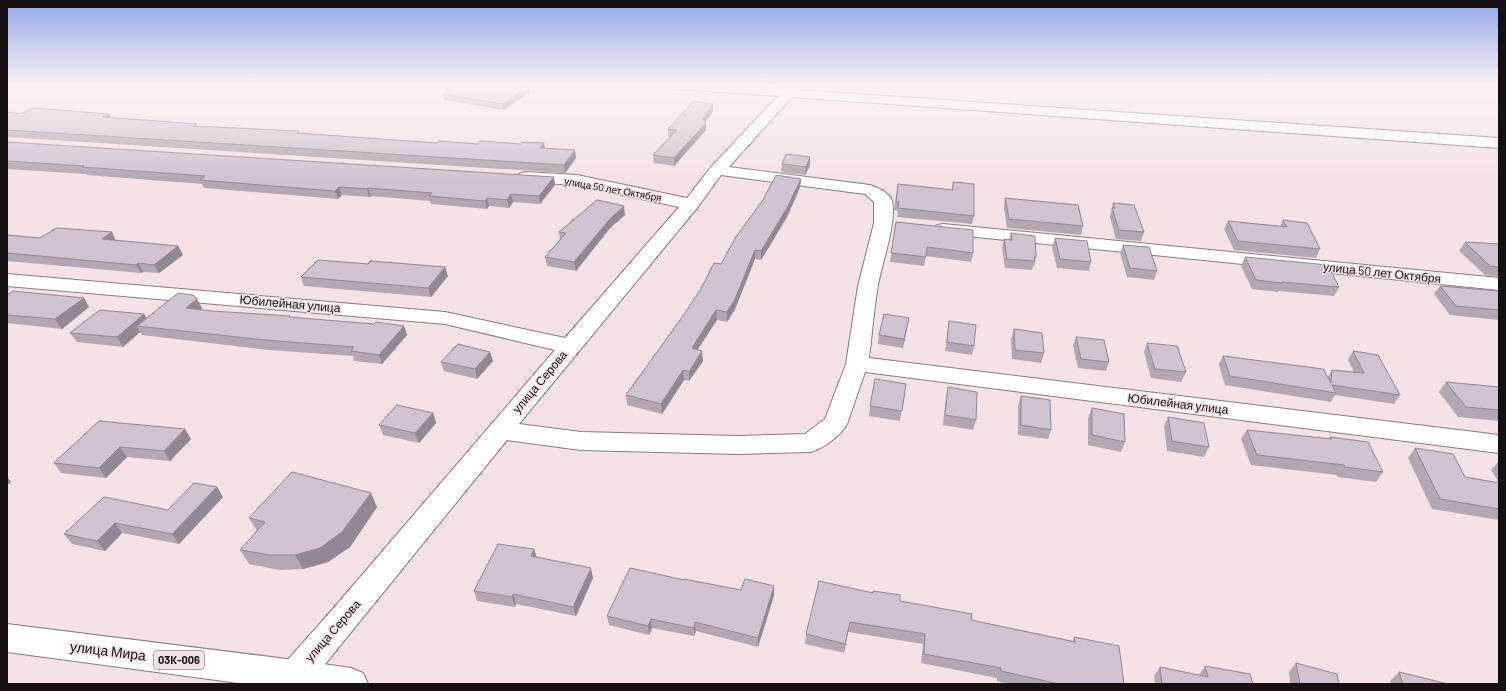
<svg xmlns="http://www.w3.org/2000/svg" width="1506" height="691" font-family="Barlow,sans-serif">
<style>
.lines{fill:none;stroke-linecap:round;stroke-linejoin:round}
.minor-casing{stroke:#8b7a7e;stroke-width:2}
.major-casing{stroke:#8b7a7e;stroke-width:2}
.minor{fill:#fff;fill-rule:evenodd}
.major{fill:#fff;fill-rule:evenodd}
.wall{fill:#b3a8b2}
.shaded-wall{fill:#928891}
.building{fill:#d0c3cf;stroke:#928891}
.labels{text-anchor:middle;stroke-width:3;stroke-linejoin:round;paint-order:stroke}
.far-street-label{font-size:10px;fill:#161012;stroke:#f5e2e7}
.shield{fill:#f5e2e7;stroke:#594f52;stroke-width:1}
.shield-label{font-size:11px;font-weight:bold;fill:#161012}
.street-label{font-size:12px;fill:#161012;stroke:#f5e2e7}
.near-street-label{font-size:14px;fill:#161012;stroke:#f5e2e7}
</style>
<rect width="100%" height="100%" fill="#f5e2e7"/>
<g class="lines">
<defs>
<g id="minor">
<path d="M657,84H715L785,89L790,84H802L803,85L799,90L1499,138V148L792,97L729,167L870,185C877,187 890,193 892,201C897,222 882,263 878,285C874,309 872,334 869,358L1499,435V453L865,372L847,424C840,436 824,448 811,452L738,454L581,450L507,440L309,684H271L276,673L332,610L555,350L445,324L7,286V274L445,312L565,338L679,207L577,185L525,182L519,180L517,177L519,174L525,172L577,175L687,198L711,167L778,96L663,88L658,87ZM721,175L865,194L874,202V223L858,286L846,364L825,419L805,434L738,436L581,432L519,424L697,208Z"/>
<polygon points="943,224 1499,278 1499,290 937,233 934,229 937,225"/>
</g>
<polygon id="major" points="7,624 295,660 351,668 363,673 368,684 246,684 7,652"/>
</defs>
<use href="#minor" class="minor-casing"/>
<use href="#major" class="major-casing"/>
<use href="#minor" class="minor"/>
<use href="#major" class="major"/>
</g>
<g class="wall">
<polygon points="529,87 530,92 504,110 444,100 443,94 448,91 447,89"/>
<polygon points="713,111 705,122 706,130 674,166 654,163 653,155 670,137 668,136 668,129"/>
<polygon points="7,112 21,114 109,114 111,118 198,126 299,131 300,133 437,143 521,144 544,143 545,148 576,158 565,173 7,137"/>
<polygon points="7,142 555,185 540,204 513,202 509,208 489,206 487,209 431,204 430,201 371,196 369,197 342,195 338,199 204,188 202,184 87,175 86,174 7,169"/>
<polygon points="810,157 810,165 805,175 781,172 782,164"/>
<polygon points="801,179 800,187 787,217 761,260 755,259 735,309 727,322 717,320 697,350 703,361 689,381 684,380 662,414 627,405 626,395 721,264 763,200"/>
<polygon points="953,182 974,216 972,224 897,217 898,211 894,210 898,184 952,190"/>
<polygon points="1005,198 1083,226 1081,235 1007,228 1004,207"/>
<polygon points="1113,203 1144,232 1141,241 1116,239 1110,217"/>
<polygon points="625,215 610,228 576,271 547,266 545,257 560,240 559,232"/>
<polygon points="1283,220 1320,249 1316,258 1234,250 1224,229 1228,221 1280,226"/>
<polygon points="896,222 973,253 971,262 926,256 924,266 890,262"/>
<polygon points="1011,233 1036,257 1034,266 1033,266 1032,270 1005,268 1002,248 1004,239 1009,240"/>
<polygon points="7,235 40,238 116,240 178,246 183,255 159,273 143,272 141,273 7,261"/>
<polygon points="1055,238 1091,262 1089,271 1057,268 1052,247"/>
<polygon points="1465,242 1499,244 1499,277 1485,275 1459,251"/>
<polygon points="1123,245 1157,271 1154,280 1127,277 1120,253"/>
<polygon points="1245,257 1339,287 1334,296 1279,291 1278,292 1252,289 1241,266"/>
<polygon points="368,264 448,276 431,297 304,286 301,277"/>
<polygon points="1440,286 1499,291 1499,320 1450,315 1434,294"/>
<polygon points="7,293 89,307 62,329 7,323"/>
<polygon points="202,308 200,310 290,318 404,326 407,335 382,364 354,361 353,356 269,350 142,335 140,332 123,347 77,342 70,333 144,314 147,318"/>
<polygon points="909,318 903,348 878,344 879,335"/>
<polygon points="949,321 974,346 972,355 945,351"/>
<polygon points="1014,329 1044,353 1041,363 1012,359 1011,339"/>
<polygon points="1076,337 1109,362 1106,371 1078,368 1073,346"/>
<polygon points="1147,343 1186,372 1181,382 1151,378 1144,352"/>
<polygon points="1353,351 1400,395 1394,404 1335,395 1331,402 1225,385 1219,365 1223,356 1328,377 1332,370 1354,372 1348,360"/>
<polygon points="493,361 477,379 444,371 441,362"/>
<polygon points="1446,382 1499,387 1499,421 1458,417 1439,392"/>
<polygon points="906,384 900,421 869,416 870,406"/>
<polygon points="948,387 976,420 973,430 943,425 946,397"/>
<polygon points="1021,396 1051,430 1048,439 1018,435 1018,406"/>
<polygon points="1092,408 1125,442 1121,452 1088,445 1088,418"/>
<polygon points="433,413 436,423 419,443 383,435 379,425"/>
<polygon points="1168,417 1209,447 1204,457 1167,451 1164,426"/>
<polygon points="99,421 191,439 170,461 127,457 106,478 61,473 54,463"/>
<polygon points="1247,430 1329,439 1330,437 1383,472 1376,482 1338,477 1337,475 1251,465 1241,439"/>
<polygon points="1415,448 1465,477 1499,483 1499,520 1432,509 1408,458"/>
<polygon points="1499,461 1499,483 1491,470"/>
<polygon points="217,487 223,497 179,544 122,533 105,551 72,544 64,534 168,510"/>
<polygon points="377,507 350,547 328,562 303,569 279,570 249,564 240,550 257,531 249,518"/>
<polygon points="534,549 537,558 593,578 576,616 516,604 515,607 477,601 474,591"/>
<polygon points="684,580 741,590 774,595 758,647 696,631 694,636 652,628 649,635 609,625 607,616"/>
<polygon points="900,601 971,620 1073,641 1074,637 1124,684 1011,684 997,681 997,678 921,663 923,644 848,632 844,653 805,644 806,634"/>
<polygon points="1296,663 1339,684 1290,684 1289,672"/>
<polygon points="1205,666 1253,684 1155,684 1154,676 1160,667 1199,675"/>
<polygon points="1399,672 1448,684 1391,684 1390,681"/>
</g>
<g class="shaded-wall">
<polygon points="525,84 532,84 529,87 530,92 504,110 503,104"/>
<polygon points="713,104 713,111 703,126 706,123 706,130 674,166 674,158"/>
<polygon points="109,114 113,121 103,117"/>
<polygon points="544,143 545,151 540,148"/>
<polygon points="575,150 576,158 565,173 564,165"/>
<polygon points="810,157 810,165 805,175 806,167"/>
<polygon points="554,177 555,185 540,204 539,196"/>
<polygon points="801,179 800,187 787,217 761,260 761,251"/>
<polygon points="339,187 342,195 338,199 335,191"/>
<polygon points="368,188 371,196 369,197 367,189"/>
<polygon points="511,194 513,202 509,208 507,200"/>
<polygon points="487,198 489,206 487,209 485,201"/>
<polygon points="624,206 625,215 610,228 576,271 574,262 609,220"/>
<polygon points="112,232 116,241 102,239"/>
<polygon points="178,246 183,255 159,273 154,265"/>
<polygon points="755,250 755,259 735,309 727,322 727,312"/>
<polygon points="138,263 143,272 141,273 136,265"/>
<polygon points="445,267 448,276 431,297 428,288"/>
<polygon points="84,298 89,307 62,329 55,319"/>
<polygon points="197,299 202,308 191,317 186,308"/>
<polygon points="716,310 717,320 692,358 692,348"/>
<polygon points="144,314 150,323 137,326 140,332 123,347 117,337"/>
<polygon points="909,318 903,348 904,339"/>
<polygon points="404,326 407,335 382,364 379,355"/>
<polygon points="702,351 703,361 689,381 689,372"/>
<polygon points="490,352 493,361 477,379 475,369"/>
<polygon points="683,370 684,380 662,414 661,404"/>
<polygon points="433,413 436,423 419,443 415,433"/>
<polygon points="185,429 191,439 170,461 164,451"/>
<polygon points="120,447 127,457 106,478 99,468"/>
<polygon points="7,477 11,482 7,485"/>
<polygon points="217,487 223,497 179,544 172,534"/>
<polygon points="371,493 377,507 350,547 328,562 303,569 295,555"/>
<polygon points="115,523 122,533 105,551 97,541"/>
<polygon points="534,549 537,559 531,556"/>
<polygon points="591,568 593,578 576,616 573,607"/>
<polygon points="774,586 774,595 758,647 758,638"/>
<polygon points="513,594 516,604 515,607 512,597"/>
<polygon points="651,619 652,628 649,635 648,626"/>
<polygon points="695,622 696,631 694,636 694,628"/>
<polygon points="850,622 848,632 844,653 845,644"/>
</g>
<g class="building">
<polygon points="447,84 525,84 524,85 529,86 503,104 443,94 450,90 447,89"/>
<polygon points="694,101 713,104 702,119 706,123 674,158 653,155 677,130 668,129"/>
<polygon points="33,108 109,114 103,117 197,124 193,126 299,131 297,133 437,143 439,141 478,144 480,141 521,144 523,142 544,143 540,148 575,150 564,165 7,130 7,112 21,114"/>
<polygon points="7,142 554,177 539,196 511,194 507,200 487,198 485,201 429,196 432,193 368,188 367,189 339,187 335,191 200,180 205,176 82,167 84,166 7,161"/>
<polygon points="786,154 810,157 806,167 782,164"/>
<polygon points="776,175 801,179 787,208 761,251 755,250 735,299 727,312 716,310 692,348 702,351 689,372 683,370 661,404 626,395 683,316 701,289 714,263 721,264 736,237 763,200"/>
<polygon points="953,182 974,184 974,216 898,208 899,202 896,202 898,184 953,190"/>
<polygon points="1005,198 1078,205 1083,226 1009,219"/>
<polygon points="597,200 624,206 609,220 574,262 545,257 566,233 559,232"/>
<polygon points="1113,203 1134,205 1144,232 1119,230 1112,208 1115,208"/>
<polygon points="1283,220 1307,223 1320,249 1238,241 1228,221 1287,227"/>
<polygon points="896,222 973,230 973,253 927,247 926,257 891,253"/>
<polygon points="57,228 112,232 102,239 178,246 154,265 138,263 136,265 7,253 7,235 40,238"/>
<polygon points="1011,233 1035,236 1036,257 1034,257 1035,261 1007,259 1004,239 1012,240"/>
<polygon points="1055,238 1087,241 1091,262 1060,259"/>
<polygon points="1465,242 1499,244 1499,267 1490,266"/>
<polygon points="1123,245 1149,247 1157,271 1130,268"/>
<polygon points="1245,257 1328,265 1339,287 1282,282 1282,283 1256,280"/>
<polygon points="318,260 368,264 371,261 445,267 428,288 301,277"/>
<polygon points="1440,286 1499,291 1499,310 1456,306"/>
<polygon points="13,291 84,298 55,319 7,315 7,293 9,294"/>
<polygon points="178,293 193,295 197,299 186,308 212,311 290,316 289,317 374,324 376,322 404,326 379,355 351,351 354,347 265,340 137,326"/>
<polygon points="100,310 144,314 117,337 70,333"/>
<polygon points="884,314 909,318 904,339 879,335"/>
<polygon points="949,321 976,325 974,346 947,342"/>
<polygon points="1014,329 1042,333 1044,353 1015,350"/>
<polygon points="1076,337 1104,340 1109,362 1081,359"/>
<polygon points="1147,343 1177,346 1186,372 1155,369"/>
<polygon points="458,344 490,352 475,369 441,362"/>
<polygon points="1353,351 1378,355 1400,395 1332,385 1336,393 1230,376 1223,356 1323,369 1331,383 1332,370 1364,373"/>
<polygon points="875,379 906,384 902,411 870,406"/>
<polygon points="1446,382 1499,387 1499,410 1466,407"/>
<polygon points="948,387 977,392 976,420 945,415"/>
<polygon points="1021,396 1050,400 1051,430 1021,425"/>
<polygon points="397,405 433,413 415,433 379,425"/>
<polygon points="1092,408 1124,414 1125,442 1092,435"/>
<polygon points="1168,417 1204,423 1209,447 1172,441"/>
<polygon points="99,421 185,429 164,451 120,447 99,468 54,463"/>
<polygon points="1247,430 1332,439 1330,437 1368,442 1383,472 1345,467 1344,465 1257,455"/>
<polygon points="1415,448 1453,454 1465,477 1499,483 1499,509 1440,499"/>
<polygon points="292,472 371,493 342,532 320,548 295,555 270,555 240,550 265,522 249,518"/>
<polygon points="194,483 217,487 172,534 115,523 97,541 64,534 104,497 168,510"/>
<polygon points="498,544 534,549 531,556 591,568 573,607 513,594 512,597 474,591"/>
<polygon points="630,568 684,580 684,579 741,590 745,579 774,586 758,638 695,622 694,628 651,619 648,626 607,616"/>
<polygon points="819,581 873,593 873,591 900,595 900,601 972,614 971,620 1075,642 1074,637 1119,646 1124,684 1059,684 1001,671 1001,668 924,654 925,634 850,622 845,644 806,634"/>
<polygon points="1296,663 1337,674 1339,684 1300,684"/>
<polygon points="1205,666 1250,674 1253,684 1162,684 1160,667 1208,677"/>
<polygon points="1399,672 1448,684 1403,684"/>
</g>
<linearGradient id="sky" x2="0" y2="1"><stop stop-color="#91a6e6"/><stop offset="0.47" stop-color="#faf2f4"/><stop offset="1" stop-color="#faf2f4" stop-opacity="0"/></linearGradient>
<rect width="1506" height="180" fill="url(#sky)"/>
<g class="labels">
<g class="far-street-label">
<text transform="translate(613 189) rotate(10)" y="4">улица 50 лет Октября</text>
</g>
<rect class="shield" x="154" y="651" width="50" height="18" rx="3"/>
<g class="shield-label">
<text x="179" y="664">03К-006</text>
</g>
<g class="street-label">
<text transform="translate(1382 273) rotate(6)" y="4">улица 50 лет Октября</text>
<text transform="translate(290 304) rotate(5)" y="4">Юбилейная улица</text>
<text transform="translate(540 382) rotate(-50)" y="4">улица Серова</text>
<text transform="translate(1178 404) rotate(7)" y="4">Юбилейная улица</text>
<text transform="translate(333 631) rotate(-49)" y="4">улица Серова</text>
</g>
<g class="near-street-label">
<text transform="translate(108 651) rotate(7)" y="5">улица Мира</text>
</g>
</g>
<rect width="1506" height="691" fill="none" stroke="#161012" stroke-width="16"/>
</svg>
